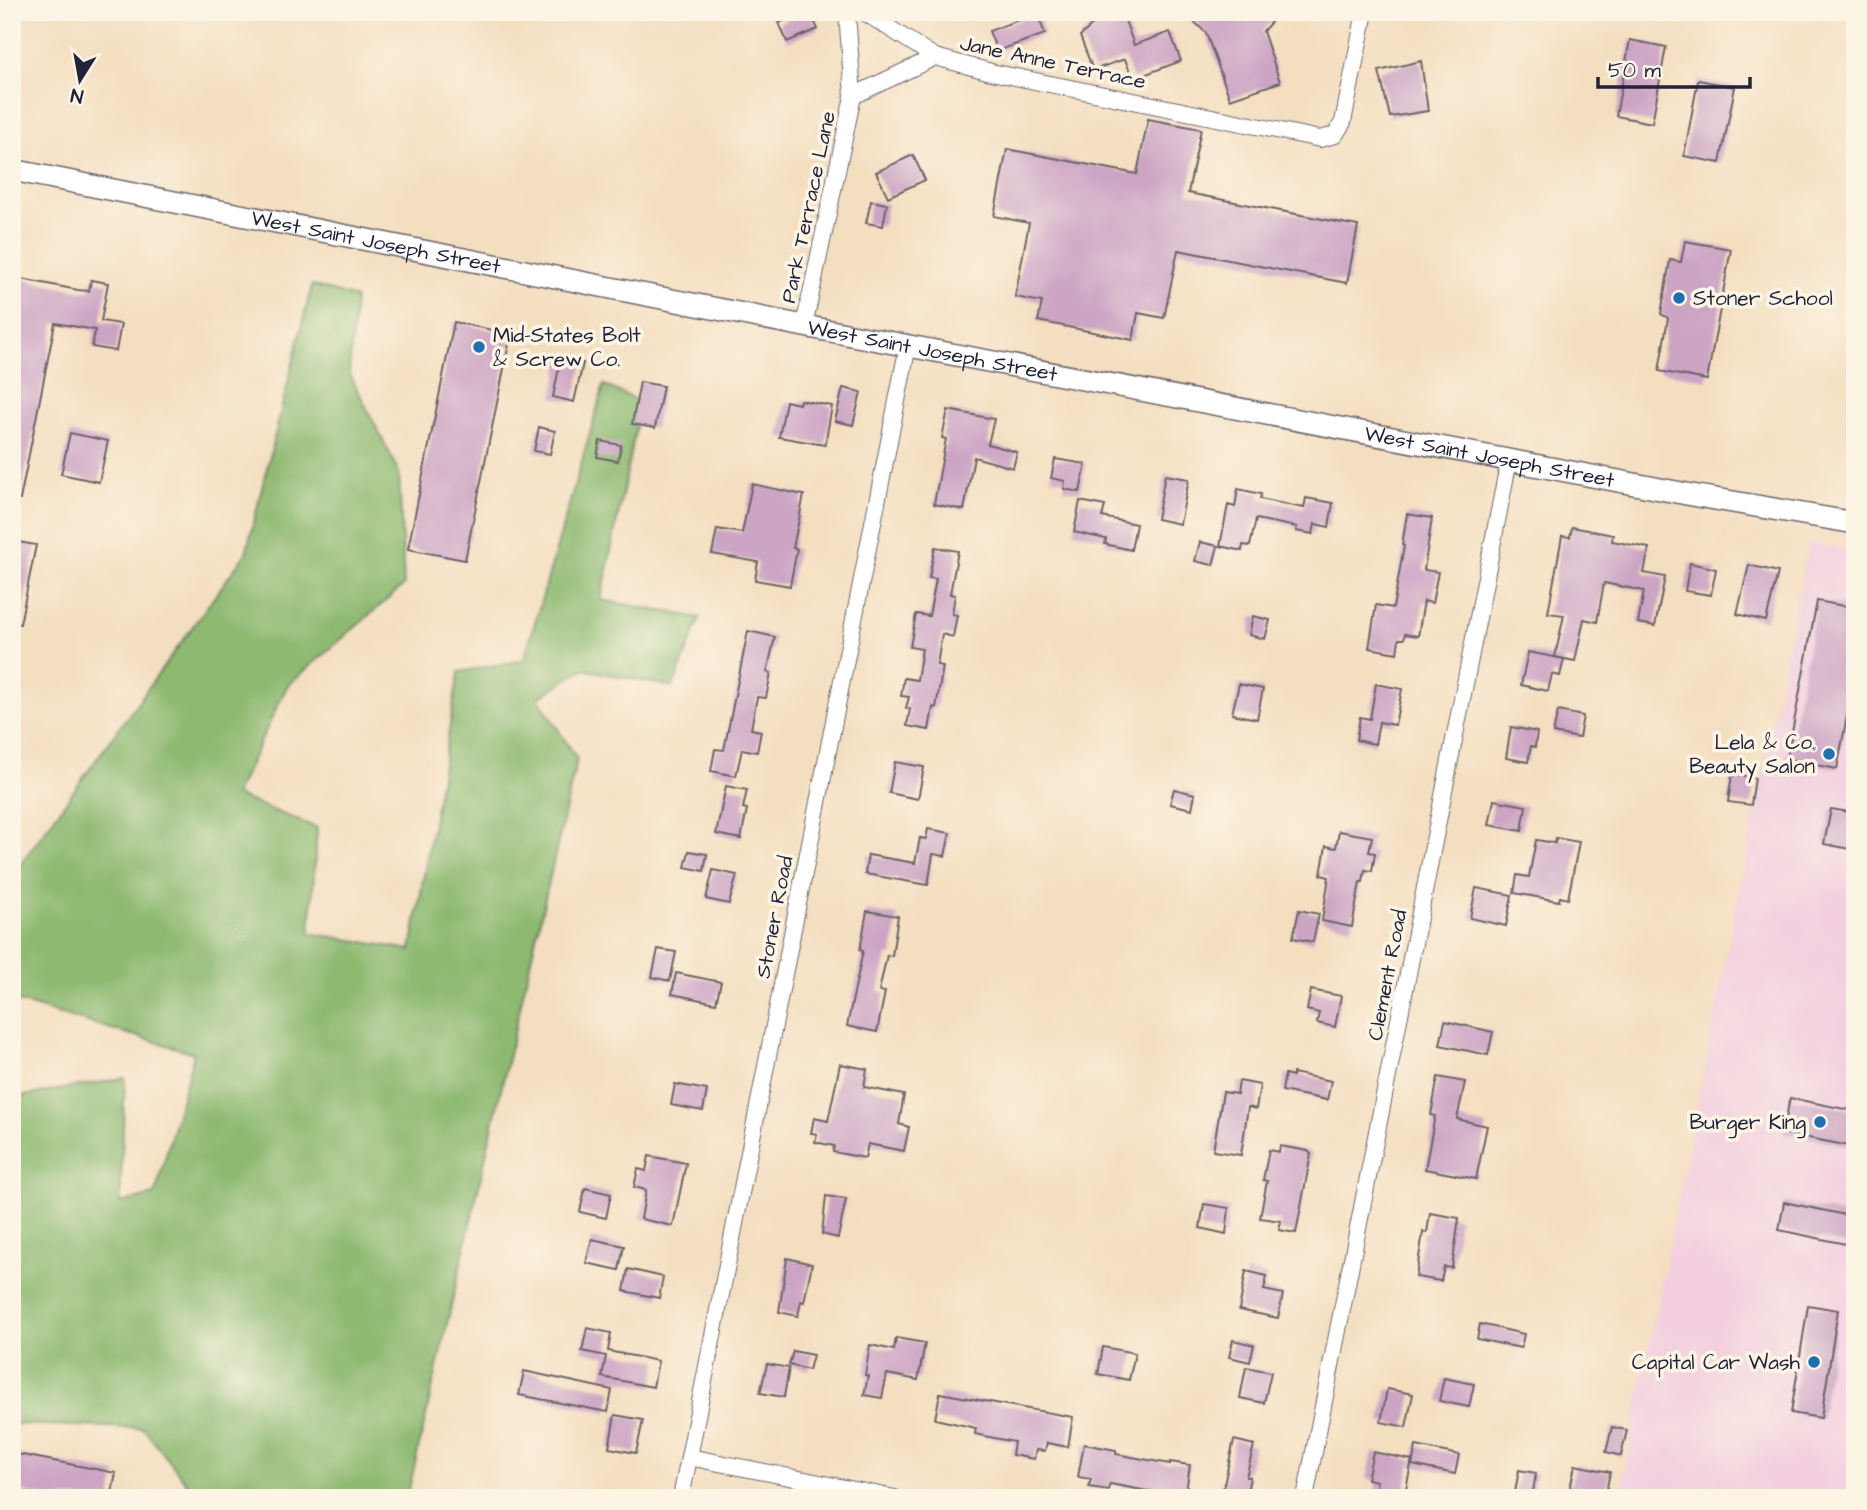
<svg xmlns="http://www.w3.org/2000/svg" width="1867" height="1510" font-family="'Architects Daughter',sans-serif">
<style>
.built{fill:#f3cfdf}
.forest{fill:#8db971;stroke:#586e56;stroke-width:2}
.building{fill:#cca4c4}
.lines{fill:none;stroke-linecap:round;stroke-linejoin:round}
.minor-casing{stroke:#6c646a;stroke-width:18}
.tertiary-casing{stroke:#6c646a;stroke-width:24}
.minor{stroke:#fff;stroke-width:16}
.tertiary{stroke:#fff;stroke-width:21}
.poi-dot{fill:#1f6fb2;stroke:#fcf5e5;stroke-width:2.5}
.labels{text-anchor:middle;stroke-width:7;stroke-linejoin:round;paint-order:stroke}
.street-label{font-size:21px;fill:#22223b;stroke:#fcf5e5}
.poi-label{font-size:21px;fill:#22223b;stroke:#fcf5e5;text-anchor:end}
</style>
<rect width="100%" height="100%" fill="#fcf5e5"/>
<filter id="ink" filterUnits="userSpaceOnUse"><feTurbulence type="fractalNoise" baseFrequency=".0143" numOctaves="2"/><feDisplacementMap in="SourceGraphic" scale="14" xChannelSelector="R" yChannelSelector="G"/><feConvolveMatrix kernelMatrix="1 2 1 2 8 2 1 2 1" color-interpolation-filters="sRGB"/></filter>
<filter id="wash" filterUnits="userSpaceOnUse"><feTurbulence type="fractalNoise" baseFrequency=".00686" numOctaves="4" result="noise"/><feDisplacementMap in="SourceGraphic" scale="28" xChannelSelector="R" yChannelSelector="G"/><feGaussianBlur stdDeviation="1.57" result="paint"/><feColorMatrix in="noise" values="0 0 0 0 0 0 0 0 0 0 0 0 0 0 0 0 0 1.4 0 .05"/><feComposite in="paint" operator="in"/></filter>
<g filter="url(#wash)">
<rect width="100%" height="100%" fill="#f4dec0"/>
<polygon class="built" points="1808,543 1855,552 1855,1498 1619,1498"/>
<polygon class="forest" points="312,285 355,298 349,373 399,472 404,585 287,686 235,795 317,828 310,933 411,950 459,672 524,660 604,385 641,402 601,600 700,618 673,687 583,669 538,698 577,759 407,1498 233,1498 190,1487 143,1428 12,1424 12,1098 125,1078 120,1203 155,1195 194,1053 12,1000 12,876 246,553"/>
<g id="blocks">
<g class="building">
<polygon points="803,12 810,12 818,29 787,42 779,23"/>
<polygon points="1107,12 1122,12 1134,45 1170,32 1181,61 1133,79 1125,59 1093,70 1080,36"/>
<polygon points="1184,12 1280,12 1263,31 1280,82 1230,99 1206,33"/>
<polygon points="1037,13 1045,34 997,51 989,31"/>
<polygon points="1630,40 1666,47 1652,123 1616,116"/>
<polygon points="1421,61 1428,111 1390,117 1379,71"/>
<polygon points="1698,80 1735,87 1720,163 1684,156"/>
<polygon points="1148,119 1201,129 1188,193 1358,226 1347,283 1178,250 1164,318 1138,313 1133,340 1038,321 1042,302 1015,297 1029,223 994,216 1007,149 1137,174"/>
<polygon points="913,155 925,180 888,197 876,172"/>
<polygon points="871,201 887,204 883,226 866,223"/>
<polygon points="1685,241 1731,249 1707,380 1659,371 1668,318 1661,314 1670,260 1681,262"/>
<polygon points="12,277 78,290 89,291 91,280 108,283 101,321 121,324 116,351 92,347 95,330 55,323 20,500 12,499"/>
<polygon points="454,322 511,334 465,560 408,549"/>
<polygon points="561,358 583,363 574,402 553,397"/>
<polygon points="640,382 663,386 655,428 632,424"/>
<polygon points="843,388 861,392 853,425 835,421"/>
<polygon points="800,400 832,406 825,445 779,437 786,401 799,404"/>
<polygon points="948,410 994,419 988,444 1017,452 1013,468 974,457 964,510 934,504 946,439 942,438"/>
<polygon points="539,427 555,431 550,454 534,451"/>
<polygon points="70,433 108,441 99,482 61,474"/>
<polygon points="600,441 621,445 618,461 597,457"/>
<polygon points="1055,459 1086,464 1080,492 1064,489 1065,481 1051,478"/>
<polygon points="1165,475 1189,479 1180,524 1157,519"/>
<polygon points="752,484 804,495 793,548 797,549 790,586 755,580 758,562 712,554 717,529 742,533"/>
<polygon points="1238,489 1261,494 1260,499 1304,508 1306,498 1333,503 1329,527 1315,524 1313,534 1296,531 1297,527 1256,519 1250,546 1243,545 1242,551 1220,546 1228,505 1235,507"/>
<polygon points="1080,501 1105,506 1102,517 1136,524 1131,550 1105,544 1106,539 1074,532"/>
<polygon points="1407,514 1432,518 1424,570 1438,572 1432,603 1424,601 1418,636 1405,634 1404,639 1399,639 1397,653 1369,648 1376,605 1393,608 1404,546 1402,545"/>
<polygon points="1572,527 1613,535 1612,541 1649,548 1644,573 1665,577 1655,626 1638,623 1644,591 1604,583 1597,622 1584,619 1575,661 1555,657 1564,615 1548,613 1562,536 1570,537"/>
<polygon points="12,541 36,545 20,624 12,623"/>
<polygon points="1200,542 1218,546 1213,565 1195,561"/>
<polygon points="935,547 958,551 950,594 955,595 952,614 957,615 953,637 942,634 937,665 943,666 936,708 933,707 929,730 907,726 910,709 906,708 909,697 901,696 904,678 917,680 922,649 910,647 916,614 929,616 936,579 929,578"/>
<polygon points="1690,563 1716,569 1711,595 1685,591"/>
<polygon points="1749,565 1778,572 1766,621 1737,614"/>
<polygon points="1817,601 1855,608 1855,674 1837,769 1787,759"/>
<polygon points="1253,616 1270,620 1265,639 1249,635"/>
<polygon points="748,631 775,637 767,672 771,673 766,698 757,697 751,729 761,731 757,752 742,749 736,776 711,771 715,749 724,750"/>
<polygon points="1528,652 1564,659 1560,676 1552,674 1548,691 1521,685"/>
<polygon points="1239,684 1263,689 1257,719 1232,714"/>
<polygon points="1376,684 1402,689 1395,725 1379,722 1375,744 1356,740 1360,717 1370,719"/>
<polygon points="1558,711 1583,716 1579,738 1553,733"/>
<polygon points="1511,727 1537,732 1535,747 1531,746 1528,762 1506,758"/>
<polygon points="895,762 924,767 918,799 889,793"/>
<polygon points="1732,774 1755,778 1751,805 1728,802"/>
<polygon points="726,786 747,790 743,808 747,809 741,839 716,834"/>
<polygon points="1174,789 1195,794 1192,809 1170,804"/>
<polygon points="1494,800 1526,806 1522,831 1489,825"/>
<polygon points="1831,809 1855,813 1855,850 1824,844"/>
<polygon points="928,829 950,833 945,856 933,854 928,885 865,874 868,855 915,863 920,838 926,839"/>
<polygon points="1339,831 1372,837 1369,852 1375,853 1372,871 1365,870 1363,882 1360,882 1352,927 1322,921 1329,877 1321,875 1326,846 1336,848"/>
<polygon points="1556,838 1579,842 1568,899 1560,897 1559,901 1514,893 1517,875 1529,877 1536,840 1555,843"/>
<polygon points="689,851 707,854 704,871 685,867"/>
<polygon points="713,870 737,875 729,904 706,899"/>
<polygon points="1476,888 1512,895 1506,926 1470,918"/>
<polygon points="1299,910 1319,914 1313,942 1293,938"/>
<polygon points="867,911 898,916 892,956 887,955 879,991 885,992 877,1032 847,1026 863,951 860,950"/>
<polygon points="658,949 676,952 670,981 652,977"/>
<polygon points="676,973 721,982 716,1003 672,994"/>
<polygon points="1311,990 1341,996 1335,1027 1317,1023 1319,1013 1307,1010"/>
<polygon points="1445,1021 1493,1032 1488,1055 1440,1045"/>
<polygon points="840,1064 867,1069 864,1087 904,1095 899,1124 909,1127 904,1151 868,1144 865,1158 833,1152 834,1146 815,1142 817,1134 811,1133 814,1118 828,1121"/>
<polygon points="1293,1073 1331,1081 1327,1100 1282,1091 1285,1074 1293,1076"/>
<polygon points="1438,1077 1465,1082 1457,1119 1487,1126 1476,1179 1425,1169 1435,1116 1431,1115"/>
<polygon points="1239,1081 1260,1085 1256,1109 1248,1107 1241,1155 1213,1151 1223,1092 1237,1094"/>
<polygon points="675,1084 707,1090 703,1111 671,1105"/>
<polygon points="1790,1098 1855,1111 1855,1147 1783,1133"/>
<polygon points="1280,1146 1308,1151 1311,1154 1296,1233 1279,1230 1281,1221 1260,1218 1267,1181 1263,1180 1269,1150 1279,1152"/>
<polygon points="649,1156 686,1163 673,1226 641,1219 646,1190 634,1187 638,1169 646,1171"/>
<polygon points="585,1188 611,1194 606,1218 580,1212"/>
<polygon points="826,1196 846,1199 838,1238 822,1234"/>
<polygon points="1784,1202 1855,1217 1855,1246 1779,1230"/>
<polygon points="1204,1204 1229,1208 1226,1234 1200,1228"/>
<polygon points="1430,1213 1459,1218 1452,1268 1444,1267 1441,1281 1416,1277 1423,1232 1427,1233"/>
<polygon points="592,1239 624,1246 619,1270 586,1263"/>
<polygon points="787,1258 812,1264 804,1302 801,1301 798,1316 779,1312"/>
<polygon points="628,1269 663,1277 659,1298 624,1291"/>
<polygon points="1246,1271 1267,1276 1264,1290 1283,1294 1278,1318 1239,1310"/>
<polygon points="1808,1305 1838,1310 1821,1418 1791,1413"/>
<polygon points="1480,1324 1524,1334 1521,1348 1477,1339"/>
<polygon points="587,1328 611,1333 608,1351 658,1361 653,1387 602,1377 606,1356 582,1351"/>
<polygon points="896,1338 925,1343 918,1380 887,1374 882,1398 864,1395 868,1376 865,1375 870,1345 894,1350"/>
<polygon points="1233,1340 1254,1345 1250,1362 1229,1357"/>
<polygon points="1103,1347 1135,1353 1129,1380 1098,1374"/>
<polygon points="793,1351 813,1355 809,1370 789,1365"/>
<polygon points="767,1364 789,1368 784,1397 760,1393"/>
<polygon points="1246,1367 1271,1372 1264,1403 1240,1398"/>
<polygon points="524,1371 612,1390 608,1412 519,1395"/>
<polygon points="1444,1378 1474,1384 1469,1407 1439,1401"/>
<polygon points="1387,1389 1413,1394 1406,1427 1381,1422"/>
<polygon points="940,1393 1073,1417 1068,1447 1047,1443 1045,1451 1036,1450 1034,1459 1012,1455 1014,1442 975,1434 976,1428 935,1419"/>
<polygon points="615,1415 643,1420 636,1453 609,1448"/>
<polygon points="1612,1427 1627,1430 1621,1456 1606,1452"/>
<polygon points="1234,1440 1254,1445 1246,1477 1250,1477 1246,1498 1221,1498"/>
<polygon points="1084,1444 1116,1450 1116,1454 1170,1464 1170,1462 1190,1465 1185,1498 1110,1484 1108,1490 1089,1487 1091,1479 1078,1477"/>
<polygon points="1416,1446 1459,1455 1455,1474 1412,1465"/>
<polygon points="1373,1452 1412,1460 1404,1498 1373,1498 1377,1481 1367,1479"/>
<polygon points="12,1453 116,1473 111,1498 54,1498 12,1490"/>
<polygon points="1575,1465 1610,1472 1605,1498 1569,1493"/>
<polygon points="1519,1470 1536,1473 1532,1498 1514,1498"/>
</g>
</g>
</g>
<g filter="url(#ink)">
<use href="#blocks" fill-opacity="0" stroke="#6c646a" stroke-width="2"/>
<g class="lines">
<defs>
<g id="minor">
<polyline points="864,12 935,57"/>
<polyline points="853,96 935,57 991,72 1320,139 1335,135 1343,122 1365,12"/>
<polyline points="804,326 853,96 847,12"/>
<polyline points="689,1457 895,1498"/>
<polyline points="681,1498 908,345"/>
<polyline points="1305,1498 1509,460"/>
</g>
<g id="tertiary">
<path id="s1" d="M12,170L804,326L1692,495L1855,523"/>
</g>
</defs>
<use href="#minor" class="minor-casing"/>
<use href="#tertiary" class="tertiary-casing"/>
<use href="#minor" class="minor"/>
<use href="#tertiary" class="tertiary"/>
</g>
</g>
<g class="poi-dot">
<circle cx="1679" cy="298" r="7"/>
<circle cx="479" cy="347" r="7"/>
<circle cx="1829" cy="754" r="7"/>
<circle cx="1820" cy="1122" r="7"/>
<circle cx="1814" cy="1362" r="7"/>
</g>
<g class="labels">
<g class="street-label">
<text transform="translate(1053 62) rotate(12)" y="7">Jane Anne Terrace</text>
<text transform="translate(808 207) rotate(-78)" y="7">Park Terrace Lane</text>
<text dy="7" stroke="none"><textPath href="#s1" startOffset="371">West Saint Joseph Street</textPath></text>
<text dy="7" stroke="none"><textPath href="#s1" startOffset="938">West Saint Joseph Street</textPath></text>
<text dy="7" stroke="none"><textPath href="#s1" startOffset="1505">West Saint Joseph Street</textPath></text>
<text transform="translate(774 917) rotate(-79)" y="7">Stoner Road</text>
<text transform="translate(1387 975) rotate(-79)" y="7">Clement Road</text>
</g>
<g class="poi-label">
<text x="1693" y="305" text-anchor="start">Stoner School</text>
<text x="493" y="342" text-anchor="start">Mid-States Bolt<tspan x="493" dy="24">&amp; Screw Co.</tspan></text>
<text x="1815" y="749">Lela &amp; Co.<tspan x="1815" dy="24">Beauty Salon</tspan></text>
<text x="1806" y="1129">Burger King</text>
<text x="1800" y="1369">Capital Car Wash</text>
</g>
</g>
<rect width="1867" height="1510" fill="none" stroke="#fcf5e5" stroke-width="42"/>
<g transform="translate(80 80) rotate(191)" stroke="#fcf5e5" stroke-width="5" paint-order="stroke">
<path d="M0-5L12 26L0 18L-12 26Z" fill="#22223b"/>
<text y="-10" font-size="19" font-weight="bold" text-anchor="middle" fill="#22223b">N</text>
</g>
<path d="M1598 77v10h152v-10" fill="none" stroke="#22223b" stroke-width="3.5"/>
<text x="1608" y="77" font-size="21" fill="#22223b" stroke="#fcf5e5" stroke-width="5" paint-order="stroke">50 m</text>
</svg>
